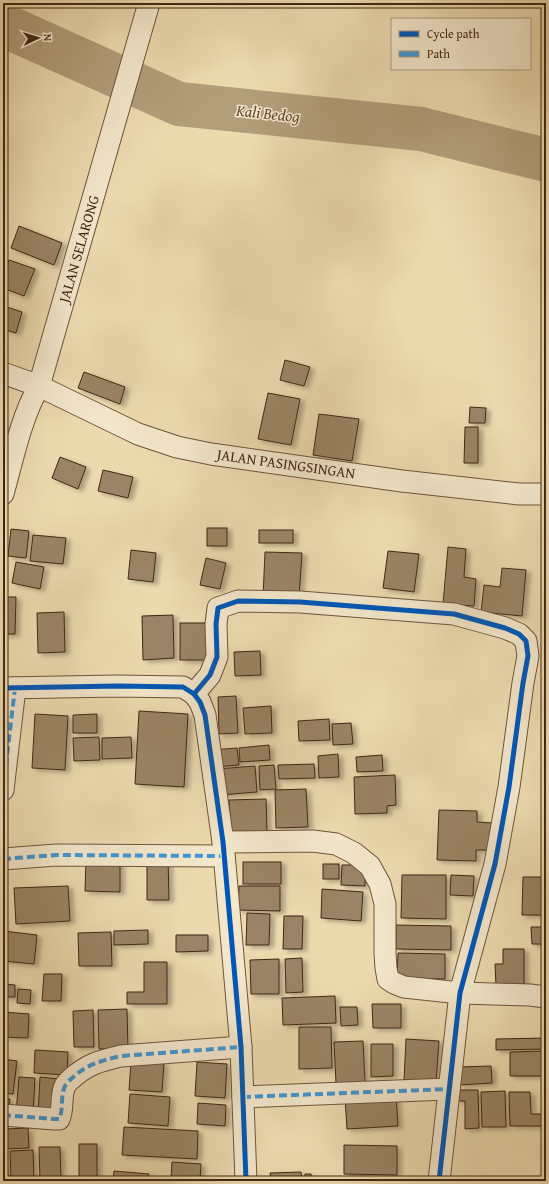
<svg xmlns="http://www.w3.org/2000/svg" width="549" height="1184" font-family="'Gentium Book Plus',serif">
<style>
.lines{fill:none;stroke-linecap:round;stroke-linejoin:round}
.river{stroke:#b29d7a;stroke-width:44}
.building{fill:#9a8465;stroke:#412714;filter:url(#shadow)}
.street-casing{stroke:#6c543b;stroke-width:23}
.street{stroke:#f3e7cb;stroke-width:21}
.quiet{stroke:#3f96d3;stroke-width:4;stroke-dasharray:8 4;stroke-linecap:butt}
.cycleway-casing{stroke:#f3e7cb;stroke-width:8}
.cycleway{stroke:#0057b8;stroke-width:5}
.labels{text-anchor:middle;stroke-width:3;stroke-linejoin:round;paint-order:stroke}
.street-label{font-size:15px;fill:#412714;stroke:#f3e7cb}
.water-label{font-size:16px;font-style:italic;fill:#634a33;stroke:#f3e7cb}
</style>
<defs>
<filter id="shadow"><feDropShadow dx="4.5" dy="2.5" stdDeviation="2" flood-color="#0004"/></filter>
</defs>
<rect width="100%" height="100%" fill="#ecdaaf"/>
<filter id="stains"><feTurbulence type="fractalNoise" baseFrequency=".005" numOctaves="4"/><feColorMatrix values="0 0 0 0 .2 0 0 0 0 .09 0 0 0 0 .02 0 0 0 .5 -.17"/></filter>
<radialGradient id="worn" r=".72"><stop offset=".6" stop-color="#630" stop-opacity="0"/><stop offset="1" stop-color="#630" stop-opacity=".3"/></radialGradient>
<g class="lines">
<polyline class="river" points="3,25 179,104 421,129 546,160"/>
</g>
<g class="building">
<polygon points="19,226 62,243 54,265 11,248"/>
<polygon points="9,260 35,269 24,296 3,288 3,276"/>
<polygon points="4,306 22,312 16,333 3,329 3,311"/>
<polygon points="285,360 310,367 304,386 280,380"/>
<polygon points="84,372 125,387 120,404 78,388"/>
<polygon points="268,393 300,399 291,445 258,439"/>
<polygon points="470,407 486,408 485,423 469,423"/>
<polygon points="319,414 359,419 352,461 313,455"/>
<polygon points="465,427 478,427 478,463 464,463"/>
<polygon points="60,457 86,467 78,489 52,478"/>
<polygon points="103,470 133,477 128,498 98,491"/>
<rect x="207" y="528" width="20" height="18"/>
<polygon points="11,529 29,531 26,558 8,556"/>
<rect x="259" y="530" width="34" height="13"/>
<polygon points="33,535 66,538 63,564 30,561"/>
<polygon points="448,547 466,549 464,577 476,579 474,606 443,604"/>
<polygon points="131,550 156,553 153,582 128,579"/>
<polygon points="388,551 419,554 414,592 383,588"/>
<polygon points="265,552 302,553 299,597 263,597"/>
<polygon points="206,558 226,563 220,589 200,585"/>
<polygon points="16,562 44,567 40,589 12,583"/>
<polygon points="502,568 526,570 522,616 481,612 484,585 500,587"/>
<polygon points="3,597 16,597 15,634 3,634"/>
<polygon points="64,612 65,652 38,653 37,613"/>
<polygon points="173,615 174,658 143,660 142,616"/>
<rect x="180" y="623" width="32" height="37"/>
<polygon points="260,651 261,675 235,676 234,652"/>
<polygon points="546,662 546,694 543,694"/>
<polygon points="236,696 238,733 219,734 218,697"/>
<polygon points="271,706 272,733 245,734 243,708"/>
<polygon points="139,711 188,714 184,787 135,784"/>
<polygon points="35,714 68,716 65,770 32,768"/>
<polygon points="97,714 97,733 73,733 73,715"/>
<polygon points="329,719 330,740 299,741 298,721"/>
<polygon points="351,723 353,744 333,745 332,724"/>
<polygon points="99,737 100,760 74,761 73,738"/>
<polygon points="131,737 132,758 102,759 102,738"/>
<polygon points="269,745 270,760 240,762 239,748"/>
<polygon points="237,748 239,765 214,767 212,750"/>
<polygon points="338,754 339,777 319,778 318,756"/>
<polygon points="382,755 383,771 357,772 356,757"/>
<polygon points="314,764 315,778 279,779 278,765"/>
<polygon points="274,765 276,789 260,790 259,766"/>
<polygon points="255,766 257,792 220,795 217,769"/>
<polygon points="395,775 396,805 387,806 387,813 355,814 354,777"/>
<polygon points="306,789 308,827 276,828 275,790"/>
<polygon points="266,799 267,833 231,834 229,800"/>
<polygon points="439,810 477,811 477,822 493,823 492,850 476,850 476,861 437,860"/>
<polygon points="147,857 168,857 169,900 147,900"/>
<polygon points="86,862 120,862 120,892 85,891"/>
<rect x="243" y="862" width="38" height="22"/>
<rect x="323" y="864" width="16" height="15"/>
<polygon points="342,865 365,865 365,886 341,885"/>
<polygon points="402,875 446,875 446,919 401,918"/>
<polygon points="451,875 474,876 473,896 450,895"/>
<polygon points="523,877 546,877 546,915 522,915"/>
<polygon points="68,886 70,921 16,924 14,888"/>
<polygon points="239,886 280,886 280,911 238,910"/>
<polygon points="322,889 363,892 361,921 321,918"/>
<polygon points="247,913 270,914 269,945 246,945"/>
<polygon points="284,916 303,916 302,949 283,949"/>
<polygon points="396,925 451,926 451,950 396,949"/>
<polygon points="531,927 546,927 546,944 532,944"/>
<polygon points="148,930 148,944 114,945 114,931"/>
<polygon points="3,931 37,935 34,964 3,961"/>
<polygon points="111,932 112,966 79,966 78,933"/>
<polygon points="176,935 208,935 208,951 176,952"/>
<polygon points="503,949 524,949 524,986 496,986 495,964 503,964"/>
<polygon points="398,953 445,954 445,979 397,978"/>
<polygon points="302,958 303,992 286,993 285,959"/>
<polygon points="279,959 279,994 251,994 250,960"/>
<polygon points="144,962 167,962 167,1004 127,1004 127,992 144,992"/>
<polygon points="44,974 62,974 61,1001 42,1001"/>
<polygon points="5,984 15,985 15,997 4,997"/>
<polygon points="18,989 31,990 30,1004 17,1003"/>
<polygon points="335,996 336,1023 283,1025 282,998"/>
<polygon points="372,1004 401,1004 401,1028 373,1028"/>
<polygon points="340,1007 357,1007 358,1025 341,1026"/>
<polygon points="127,1009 128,1049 99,1049 98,1010"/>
<polygon points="93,1010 94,1047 74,1047 73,1011"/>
<polygon points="3,1012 29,1014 28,1038 3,1037"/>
<polygon points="299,1027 331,1027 332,1068 299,1069"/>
<polygon points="546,1038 546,1049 496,1050 496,1039"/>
<polygon points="406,1039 439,1041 436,1082 404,1080"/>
<polygon points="363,1041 365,1082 336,1083 334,1042"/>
<polygon points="371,1044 393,1044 393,1076 371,1077"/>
<polygon points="35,1050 68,1052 67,1075 34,1073"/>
<polygon points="546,1051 546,1076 510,1076 510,1052"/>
<polygon points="3,1059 17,1061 13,1094 3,1093"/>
<polygon points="131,1061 164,1063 162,1092 129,1090"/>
<polygon points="197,1062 227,1064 225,1098 195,1096"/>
<polygon points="491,1066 492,1083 459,1085 458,1067"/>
<polygon points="19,1077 35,1078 33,1114 16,1113"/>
<polygon points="40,1077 60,1079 58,1116 38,1114"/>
<polygon points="456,1090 478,1090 479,1128 465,1129 465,1101 457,1101"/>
<polygon points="505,1091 506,1127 482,1127 481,1092"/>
<polygon points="509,1092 530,1092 531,1114 546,1114 546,1126 510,1126"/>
<polygon points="130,1094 170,1097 168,1126 128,1123"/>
<polygon points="396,1095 398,1126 347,1129 345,1098"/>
<polygon points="3,1099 10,1099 9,1111 3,1111"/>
<polygon points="198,1103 226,1105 225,1126 197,1124"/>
<polygon points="124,1127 198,1131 197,1159 122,1155"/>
<polygon points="28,1128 29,1148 3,1149 3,1129"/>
<rect x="79" y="1144" width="18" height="37"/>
<polygon points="344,1145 397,1146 397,1175 344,1174"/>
<polygon points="39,1147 60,1147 61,1181 40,1181"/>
<polygon points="33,1150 34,1181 11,1181 10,1151"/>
<polygon points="3,1153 7,1153 8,1181 3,1181"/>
<polygon points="172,1162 201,1164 200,1180 171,1178"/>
<polygon points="114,1171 149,1174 148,1181 113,1181"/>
<polygon points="301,1172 302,1181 271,1181 270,1173"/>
<polygon points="305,1174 311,1174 312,1181 305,1181"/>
<polygon points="502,1177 534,1179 534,1181 501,1181"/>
</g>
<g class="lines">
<defs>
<g id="street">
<polyline points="3,373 39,386 138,434 177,447 211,454 402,481 519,494 546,494"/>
<path d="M3,494C13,458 21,418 39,386L149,3"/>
<polyline points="3,688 118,686 183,687 194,694 200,702 205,715 223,842 241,1047 246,1181"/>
<polyline points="194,694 210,675 217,657 216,624 218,608 238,601 300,602 454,614 505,628 519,634 526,641 528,656 523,683 509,787 495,864 460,993 439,1181"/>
<polyline points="3,790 15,688"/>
<polyline points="223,842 313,841 336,844 354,853 370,866 380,884 385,904 385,953 386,968 388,979 394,983 404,987 460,993 530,995 546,997"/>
<polyline points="3,859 56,855 224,856"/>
<polyline points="243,1097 449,1089"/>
<path d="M3,1115L54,1119H59C64,1109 60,1096 65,1086C66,1083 69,1081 71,1079C87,1064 100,1061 121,1056L241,1047"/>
</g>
</defs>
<use href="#street" class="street-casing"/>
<use href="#street" class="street"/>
<g class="quiet">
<polyline points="3,790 15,688"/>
<polyline points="3,859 56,855 224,856"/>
<polyline points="243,1097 449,1089"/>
<path d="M3,1115L54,1119H59C64,1109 60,1096 65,1086C66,1083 69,1081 71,1079C87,1064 100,1061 121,1056L241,1047"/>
</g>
<defs>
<g id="cycleway">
<polyline points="3,688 118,686 183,687 194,694 200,702 205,715 223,842 241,1047 246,1181"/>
<polyline points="194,694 210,675 217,657 216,624 218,608 238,601 300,602 454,614 505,628 519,634 526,641 528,656 523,683 509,787 495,864 460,993 439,1181"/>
</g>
</defs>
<use href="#cycleway" class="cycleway-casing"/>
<use href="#cycleway" class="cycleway"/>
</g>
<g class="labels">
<g class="street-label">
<text transform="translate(79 249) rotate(-74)" y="5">JALAN SELARONG</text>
<text transform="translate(286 464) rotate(8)" y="5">JALAN PASINGSINGAN</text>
</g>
<g class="water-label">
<text transform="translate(268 113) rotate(6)" y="6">Kali Bedog</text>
</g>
</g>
<rect width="549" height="1184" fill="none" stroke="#ecdaaf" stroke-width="16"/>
<rect x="4" y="4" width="541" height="1176" fill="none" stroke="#412714" stroke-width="2"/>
<rect x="8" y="8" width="533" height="1168" fill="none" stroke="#412714"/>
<rect x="391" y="18" width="140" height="52" fill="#f3e7cb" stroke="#ac9a82"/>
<rect x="399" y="31" width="20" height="6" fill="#0057b8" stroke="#ac9a82"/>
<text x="427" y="38" font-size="12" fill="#412714">Cycle path</text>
<rect x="399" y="51" width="20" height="6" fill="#3f96d3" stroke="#ac9a82"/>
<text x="427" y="58" font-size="12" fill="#412714">Path</text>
<g transform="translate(38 38) rotate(86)" stroke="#f3e7cb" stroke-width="3" paint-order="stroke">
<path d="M0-3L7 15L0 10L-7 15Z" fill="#412714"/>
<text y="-6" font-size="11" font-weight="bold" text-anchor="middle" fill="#412714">N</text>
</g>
<rect width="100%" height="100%" filter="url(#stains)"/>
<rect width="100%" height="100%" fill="url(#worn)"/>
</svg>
